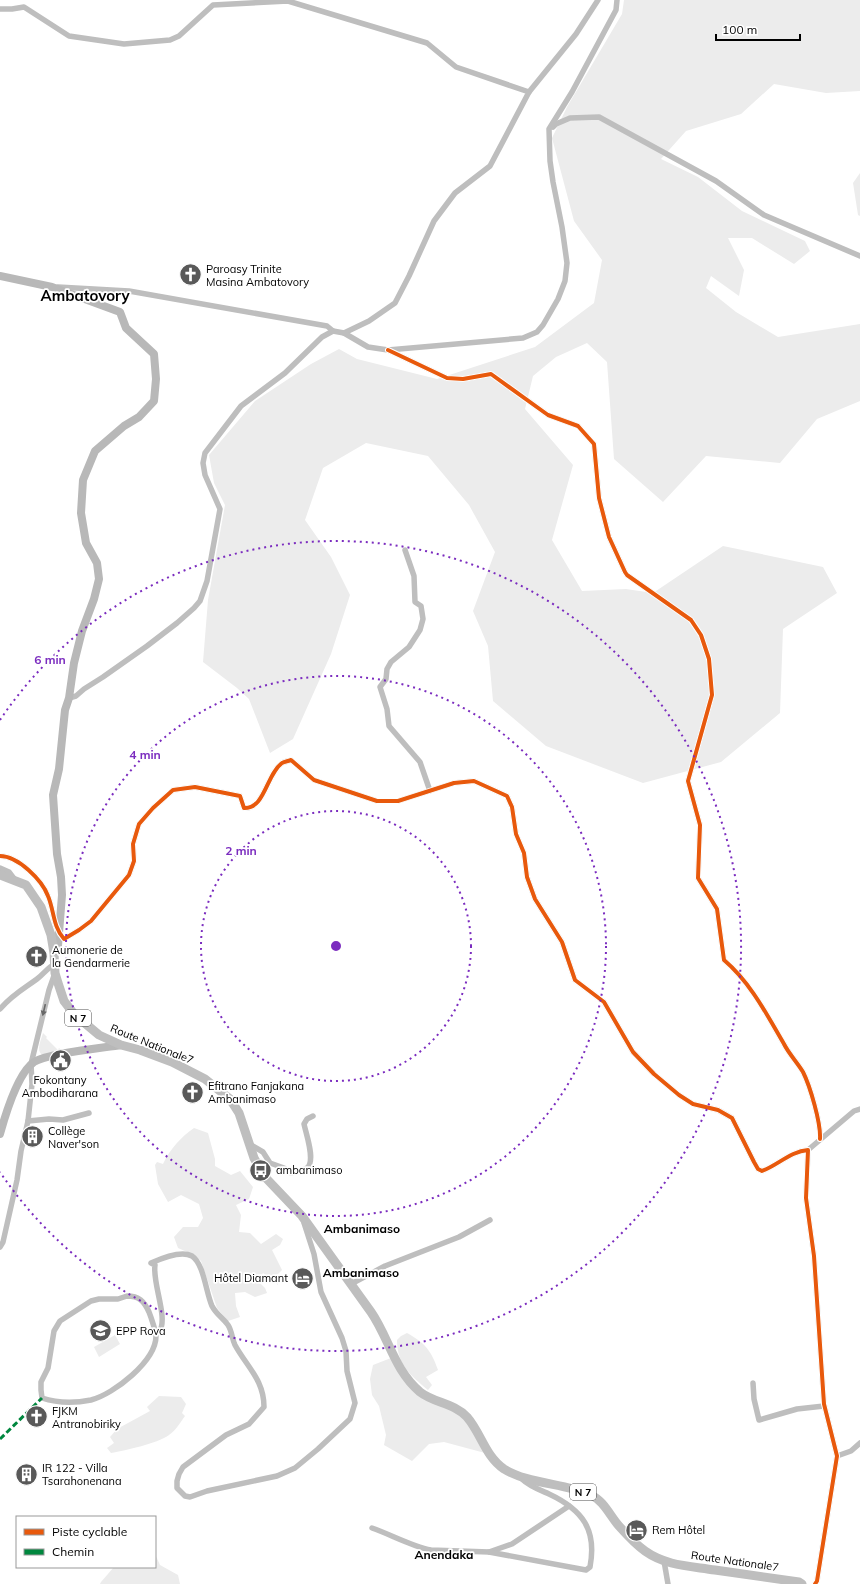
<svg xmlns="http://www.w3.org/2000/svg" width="860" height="1584" font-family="Mulish,sans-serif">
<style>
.green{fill:#ececec}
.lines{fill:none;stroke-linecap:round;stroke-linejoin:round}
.street{stroke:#bebebe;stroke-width:5.5}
.secondary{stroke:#b8b8b8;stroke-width:8}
.primary{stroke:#bebebe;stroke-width:9}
.quiet{stroke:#00873e;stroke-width:3;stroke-dasharray:6 3;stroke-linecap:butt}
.cycleway-casing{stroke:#fff;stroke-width:6}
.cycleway{stroke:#e8590c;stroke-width:4}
.oneway{fill:#686868}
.ring{fill:none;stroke:#7b2cbf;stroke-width:2;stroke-dasharray:2 4}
.labels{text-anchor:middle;stroke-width:3.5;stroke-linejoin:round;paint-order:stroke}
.shield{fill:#fff;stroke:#4c4c4c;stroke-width:1}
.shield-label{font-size:10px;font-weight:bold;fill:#000}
.poi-label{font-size:11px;fill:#000;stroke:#fff;text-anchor:start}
.street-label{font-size:11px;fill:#000;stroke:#fff}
.neighbourhood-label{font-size:12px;font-weight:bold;fill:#000;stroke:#fff}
.district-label{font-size:15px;font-weight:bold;fill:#000;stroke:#fff}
.centre{fill:#7b2cbf;stroke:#fff;stroke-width:2}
.ring-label{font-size:12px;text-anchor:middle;font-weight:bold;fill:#7b2cbf;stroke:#fff;stroke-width:3.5;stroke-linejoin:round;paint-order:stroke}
</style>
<rect width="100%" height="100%" fill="#fff"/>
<g class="green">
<polygon points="624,0 860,0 860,91 826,93 774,84 741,114 686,131 661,159 698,177 742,211 805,241 810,251 794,264 752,238 728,238 744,270 739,296 711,276 706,288 736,312 778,337 860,324 860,401 817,419 780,463 706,456 663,502 614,459 607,362 587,343 556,357 533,376 525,409 573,465 552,540 582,591 626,589 653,593 723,546 823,567 837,593 783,629 780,713 721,762 643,783 546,746 493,701 488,646 473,611 495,552 469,505 428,456 366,443 323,468 305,520 331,557 350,595 331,654 293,739 270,753 249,699 237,688 203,662 208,600 225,505 214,483 209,455 255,401 311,364 339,349 357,359 437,379 535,347 594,303 602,260 574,221 552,138 567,107 622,14"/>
<polygon points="860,173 860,216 858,215 853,183"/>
<path d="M43,1033L47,1037L46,1038L58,1050L59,1048L63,1052L42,1055C36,1050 41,1040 43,1033Z"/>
<path d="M194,1128L208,1133L215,1159V1166L231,1175L240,1171L253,1187L249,1199L236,1205L241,1215L239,1232L250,1233L261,1244L276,1234L283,1239L280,1245L272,1250L282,1270L277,1275L278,1285L263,1273L258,1281L265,1288L267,1293L255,1297L245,1292L235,1293L236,1306L240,1317L228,1321L217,1308L201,1261L194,1255L178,1248L174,1237L183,1227H198L203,1218L199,1204L181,1195L168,1202L158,1184L155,1165L157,1162L163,1164C170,1149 181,1137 194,1128Z"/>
<path d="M407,1333C425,1343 431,1350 438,1370L426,1377L432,1385L428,1390C410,1375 397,1364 397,1340L401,1336Z"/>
<polygon points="115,1335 120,1344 99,1357 94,1347"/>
<polygon points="391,1358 407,1383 465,1416 485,1453 444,1442 429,1444 412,1461 384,1445 386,1435 379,1406 372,1395 370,1379 373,1365"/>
<path d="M159,1396L181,1397L186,1404L182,1413L185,1416C180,1423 176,1430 169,1435C156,1444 127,1450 111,1453L107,1448L114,1443L110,1437L117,1429L150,1411L147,1407Z"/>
<polygon points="155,1554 160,1565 178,1575 180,1584 100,1584 101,1582 114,1567 155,1567"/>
</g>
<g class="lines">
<g class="street">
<polyline points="0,9 12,9 24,7 69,36 124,44 170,40 179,36 213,5 288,1 427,43 456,67 529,92 490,166 455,193 434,221 409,276 395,303 369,321 344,333"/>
<polyline points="529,92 576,34 598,0"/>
<polyline points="553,127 556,124 570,118 599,117 716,181 764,215 860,256"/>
<polyline points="58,287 129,291 327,326 333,331 344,333 368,347 388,350 523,338 537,332 543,325 558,299 565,281 567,263 562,227 553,182 550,161 549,129 572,92 616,10 617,0"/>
<path d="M388,350L447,378L463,379L491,374L548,415L578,426L594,444L599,498L609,537L625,572L627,575L691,620L701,635L709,659L712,695L688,781L700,825L698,878L717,909L724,960C751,983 767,1015 784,1044C789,1054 797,1062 803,1072C810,1086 821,1123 820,1139"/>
<polyline points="405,550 414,576 415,602 421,606 423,619 420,630 409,647 391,662 387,669 386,679 380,687 387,709 389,726 420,762 430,791"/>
<polyline points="69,698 76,696 84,689 103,677 147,646 177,623 194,608 200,601 207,581 220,509 205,475 203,463 205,453 241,406 285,373 322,337 333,331"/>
<path d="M0,856C18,856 42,880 48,896C54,910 53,927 64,939L79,930L91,921L129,875L134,861L133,844L139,824L153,808L173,790L195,787L240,796L244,808C265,809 266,775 282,763C284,762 288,761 291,760L314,780L377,801H398L454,783L474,781L507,796L512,807L516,834L524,853L527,877L535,899L562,942L575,980L604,1002L633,1052L654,1074L679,1095L693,1104L718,1110L732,1118L754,1162L758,1169L762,1171C778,1165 791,1151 808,1150L806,1198L814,1256L824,1404L837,1456L817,1581L815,1584"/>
<polyline points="0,868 9,872 15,880"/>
<path d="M0,1009C13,994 22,990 37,979C44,974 47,968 55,964"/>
<polyline points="28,1121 49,1119 63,1120 89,1113"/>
<path d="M251,1145L263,1152L270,1163L284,1168L291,1173C296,1172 303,1171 307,1168C316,1161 306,1134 304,1124L307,1119L313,1116"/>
<polyline points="808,1150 854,1111 860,1109"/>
<polyline points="0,1247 3,1242 17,1180 21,1151 28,1121 32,1084 31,1064 49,990 55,973"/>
<polyline points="351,1284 385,1266 459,1237 490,1220"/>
<path d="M127,1296C139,1296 144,1301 149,1312C151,1317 156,1332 156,1336C156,1361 114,1394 91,1400C76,1403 57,1403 42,1398L41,1390V1382L48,1368L54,1331L60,1321L91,1301L99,1299H118Z"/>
<path d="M156,1332H159C169,1319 152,1283 155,1265L151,1263C162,1258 181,1250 192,1256C204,1264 206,1293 212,1306C216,1314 223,1318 228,1325C232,1331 232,1339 235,1345C247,1367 264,1380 264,1407L249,1424L226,1435L183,1467L179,1474L177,1481V1488L185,1496L190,1497L207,1491L277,1476L295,1468L318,1449L350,1419L355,1403L347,1371L346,1351L342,1338L321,1292L314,1254L304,1223"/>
<polyline points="753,1383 754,1399 759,1420 797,1409 824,1406"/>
<polyline points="837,1456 851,1451 860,1443"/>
<path d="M372,1528C392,1535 411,1546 431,1550L489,1552L512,1544L569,1506"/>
<path d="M489,1552L586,1570L590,1567C597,1530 583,1510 549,1494C540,1490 529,1486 522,1479"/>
<polyline points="664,1561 668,1584"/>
</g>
<g class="secondary">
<polyline points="0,276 52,287 120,312 126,328 154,354 156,379 154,401 139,417 124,426 95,451 83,480 81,513 86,543 97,563 99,579 94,599 82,631 74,663 69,698 65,710 59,769 53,795 57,854 61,877 62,895 58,946 54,953"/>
<path d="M0,1134C5,1116 18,1073 34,1062C48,1053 102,1048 121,1045"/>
</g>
<path class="primary" d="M0,875L26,885L41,907L51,935L54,953L55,973L58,983L64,1001L74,1014L99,1035L121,1045L140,1050L172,1062L205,1079L230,1099L239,1113L254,1158L264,1176L302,1216L371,1312C389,1338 394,1370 420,1392C434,1403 454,1403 467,1417C481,1433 485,1456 504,1469C528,1484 565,1483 591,1495C604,1501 610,1516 619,1526C627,1535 635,1544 645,1551C666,1566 690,1566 715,1570C743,1574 771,1578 799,1582L802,1584"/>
<polyline class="quiet" points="0,1439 42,1398"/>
<defs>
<g id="cycleway">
<path d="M388,350L447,378L463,379L491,374L548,415L578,426L594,444L599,498L609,537L625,572L627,575L691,620L701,635L709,659L712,695L688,781L700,825L698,878L717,909L724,960C751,983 767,1015 784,1044C789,1054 797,1062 803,1072C810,1086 821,1123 820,1139"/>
<path d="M0,856C18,856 42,880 48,896C54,910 53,927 64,939L79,930L91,921L129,875L134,861L133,844L139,824L153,808L173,790L195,787L240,796L244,808C265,809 266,775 282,763C284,762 288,761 291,760L314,780L377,801H398L454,783L474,781L507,796L512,807L516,834L524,853L527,877L535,899L562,942L575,980L604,1002L633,1052L654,1074L679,1095L693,1104L718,1110L732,1118L754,1162L758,1169L762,1171C778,1165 791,1151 808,1150L806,1198L814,1256L824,1404L837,1456L817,1581L815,1584"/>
</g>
</defs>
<use href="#cycleway" class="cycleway-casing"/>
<use href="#cycleway" class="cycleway"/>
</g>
<defs><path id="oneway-solid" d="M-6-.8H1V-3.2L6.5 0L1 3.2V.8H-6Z"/></defs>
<use class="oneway" href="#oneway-solid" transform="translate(44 1010) rotate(103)"/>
<g class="ring">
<circle cx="336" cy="946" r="135"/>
<circle cx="336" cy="946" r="270"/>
<path d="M0 720A405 405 0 1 1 0 1172"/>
</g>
<defs>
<symbol id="church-disc" viewBox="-11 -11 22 22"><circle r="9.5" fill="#595959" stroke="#fff"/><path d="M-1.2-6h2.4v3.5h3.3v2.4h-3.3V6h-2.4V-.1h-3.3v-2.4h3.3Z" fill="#fff"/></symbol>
<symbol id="civic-disc" viewBox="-11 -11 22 22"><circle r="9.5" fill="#595959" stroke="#fff"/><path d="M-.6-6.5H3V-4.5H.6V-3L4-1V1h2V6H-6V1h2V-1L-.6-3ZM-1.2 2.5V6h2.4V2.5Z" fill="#fff"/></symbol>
<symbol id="building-disc" viewBox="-11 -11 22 22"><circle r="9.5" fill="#595959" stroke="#fff"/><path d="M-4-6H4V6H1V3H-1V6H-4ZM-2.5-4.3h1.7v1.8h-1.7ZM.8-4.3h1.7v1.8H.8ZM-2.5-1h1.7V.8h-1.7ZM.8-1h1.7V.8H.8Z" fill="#fff"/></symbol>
<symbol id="bus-disc" viewBox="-11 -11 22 22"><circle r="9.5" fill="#595959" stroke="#fff"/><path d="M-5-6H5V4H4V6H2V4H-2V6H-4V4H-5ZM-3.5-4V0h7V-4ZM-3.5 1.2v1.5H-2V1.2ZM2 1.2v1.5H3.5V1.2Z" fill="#fff"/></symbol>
<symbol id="hotel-disc" viewBox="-11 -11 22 22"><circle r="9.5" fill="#595959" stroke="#fff"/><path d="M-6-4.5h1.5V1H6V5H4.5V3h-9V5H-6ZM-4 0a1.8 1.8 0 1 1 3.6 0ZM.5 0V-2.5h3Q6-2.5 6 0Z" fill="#fff"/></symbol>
<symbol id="school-disc" viewBox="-11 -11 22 22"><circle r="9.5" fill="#595959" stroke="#fff"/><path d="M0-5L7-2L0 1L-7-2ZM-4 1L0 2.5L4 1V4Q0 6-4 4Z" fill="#fff"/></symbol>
</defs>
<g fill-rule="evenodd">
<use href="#church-disc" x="178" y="262" width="25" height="25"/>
<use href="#church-disc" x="24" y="944" width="25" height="25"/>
<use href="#civic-disc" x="48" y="1048" width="25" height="25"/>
<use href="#church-disc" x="180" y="1080" width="25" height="25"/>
<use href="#building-disc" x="20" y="1124" width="25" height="25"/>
<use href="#bus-disc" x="248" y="1158" width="25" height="25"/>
<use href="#hotel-disc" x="290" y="1266" width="25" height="25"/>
<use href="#school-disc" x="88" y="1318" width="25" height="25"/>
<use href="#church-disc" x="24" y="1404" width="25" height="25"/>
<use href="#building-disc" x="14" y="1462" width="25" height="25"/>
<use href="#hotel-disc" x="624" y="1518" width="25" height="25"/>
</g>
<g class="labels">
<g class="shield">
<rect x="65" y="1010" width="26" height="16" rx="3"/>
<rect x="570" y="1484" width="26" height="16" rx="3"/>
</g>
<g class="shield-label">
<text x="78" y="1022">N 7</text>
<text x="583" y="1496">N 7</text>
</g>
<g class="poi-label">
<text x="206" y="273">Paroasy Trinite<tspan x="206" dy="13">Masina Ambatovory</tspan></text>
<text x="52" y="954">Aumonerie de<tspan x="52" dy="13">la Gendarmerie</tspan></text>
<text x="60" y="1084" text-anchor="middle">Fokontany<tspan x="60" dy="13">Ambodiharana</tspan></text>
<text x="208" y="1090">Efitrano Fanjakana<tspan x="208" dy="13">Ambanimaso</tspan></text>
<text x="48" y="1135">Collège<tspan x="48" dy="13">Naver'son</tspan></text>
<text x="276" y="1174">ambanimaso</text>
<text x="288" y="1282" text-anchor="end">Hôtel Diamant</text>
<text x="116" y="1335">EPP Rova</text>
<text x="52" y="1415">FJKM<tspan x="52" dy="13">Antranobiriky</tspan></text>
<text x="42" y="1472">IR 122 - Villa<tspan x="42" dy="13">Tsarahonenana</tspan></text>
<text x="652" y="1534">Rem Hôtel</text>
</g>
<g class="street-label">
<text transform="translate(152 1044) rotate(22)" y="4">Route Nationale7</text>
<text transform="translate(735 1561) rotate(8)" y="4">Route Nationale7</text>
</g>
<g class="neighbourhood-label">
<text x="362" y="1233">Ambanimaso</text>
<text x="361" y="1277">Ambanimaso</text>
<text x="444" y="1559">Anendaka</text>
</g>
<g class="district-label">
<text x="85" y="301">Ambatovory</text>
</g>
</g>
<circle cx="336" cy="946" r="6" class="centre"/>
<g class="ring-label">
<text x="50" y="664">6 min</text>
<text x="145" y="759">4 min</text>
<text x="241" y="855">2 min</text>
</g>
<rect x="16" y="1516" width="140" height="52" fill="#ffffff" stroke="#999999"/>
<rect x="24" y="1529" width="20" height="6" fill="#e8590c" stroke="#999999"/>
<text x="52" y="1536" font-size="12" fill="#000000">Piste cyclable</text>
<rect x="24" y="1549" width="20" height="6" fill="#00873e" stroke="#999999"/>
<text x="52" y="1556" font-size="12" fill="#000000">Chemin</text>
<path d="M716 34v6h84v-6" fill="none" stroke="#000000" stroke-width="2"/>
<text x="722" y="34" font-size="12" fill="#000000" stroke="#ffffff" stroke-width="3" paint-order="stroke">100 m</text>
</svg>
